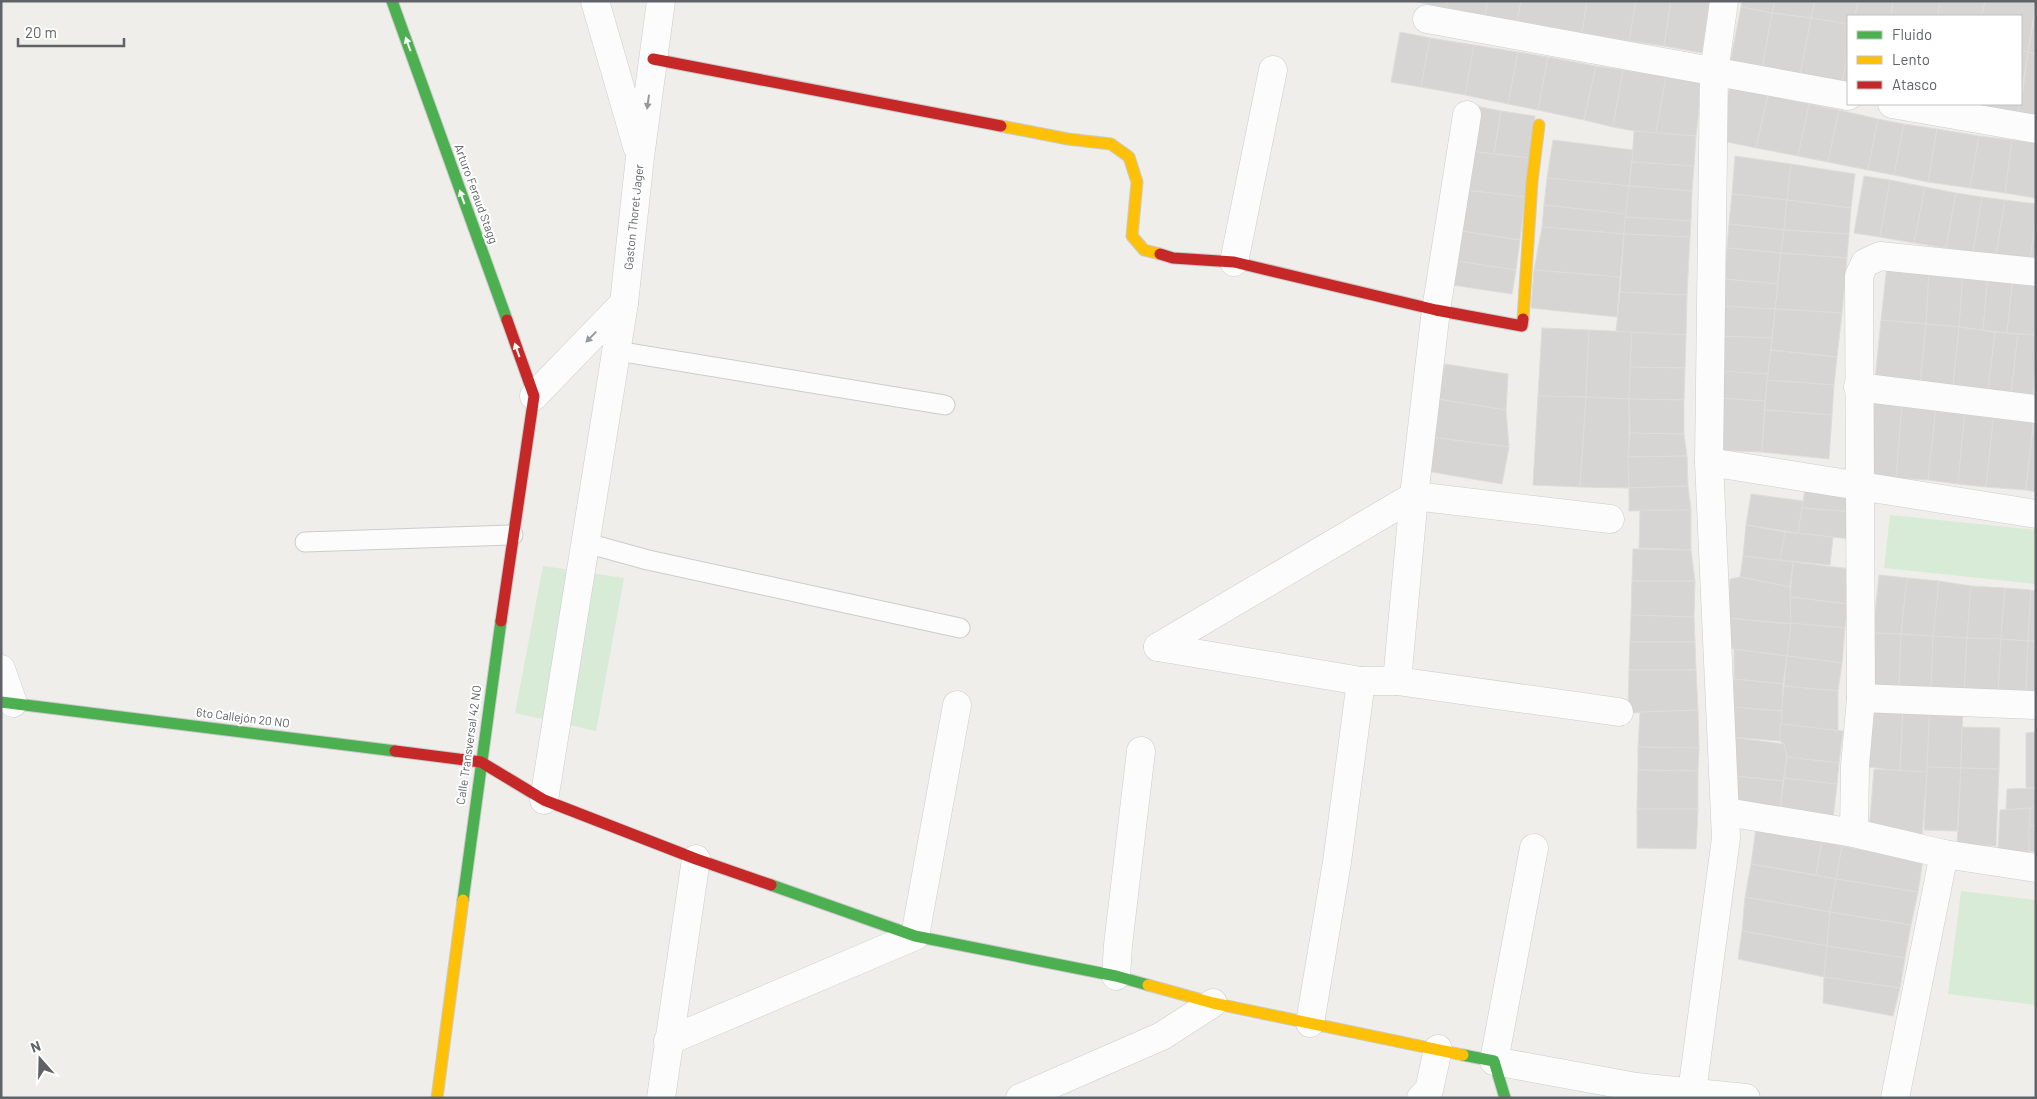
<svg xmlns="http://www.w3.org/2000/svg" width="2037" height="1099" font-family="Barlow,sans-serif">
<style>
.green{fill:#d8ebd6}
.building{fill:#d6d5d3;stroke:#deddd9}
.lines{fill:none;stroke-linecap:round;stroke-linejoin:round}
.lane-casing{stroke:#cbcccc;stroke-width:21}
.street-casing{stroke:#cbcccc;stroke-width:29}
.fast-casing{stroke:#cacacb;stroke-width:13}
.slow-casing{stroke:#cacacb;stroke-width:13}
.jam-casing{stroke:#cacacb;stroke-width:13}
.lane{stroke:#fdfcfc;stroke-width:19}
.street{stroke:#fdfcfc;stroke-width:28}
.fast{stroke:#4caf50;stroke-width:11}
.slow{stroke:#ffc107;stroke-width:11}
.jam{stroke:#c62828;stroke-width:11}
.oneway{fill:#f6fbf6}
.oneway2{fill:#96999c}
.labels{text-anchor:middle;stroke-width:4;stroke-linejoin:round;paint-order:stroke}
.street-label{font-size:12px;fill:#5f6368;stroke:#fff}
</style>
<rect width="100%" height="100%" fill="#efeeea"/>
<g class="green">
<polygon points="1890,515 2036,530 2036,584 1884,568"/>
<polygon points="543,566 624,578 596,731 515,713"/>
<polygon points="1961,891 2036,900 2036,1005 1948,994"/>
</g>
<g class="building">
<polygon points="1412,1 1447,1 1446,8"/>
<polygon points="1447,1 1488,1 1485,15 1446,8"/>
<polygon points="1488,1 1521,1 1517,21 1485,15"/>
<polygon points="1521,1 1587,1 1582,33 1517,21"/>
<polygon points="1587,1 1636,1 1629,41 1582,33"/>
<polygon points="1636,1 1671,1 1664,46 1629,41"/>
<polygon points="1671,1 1710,1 1702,53 1664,46"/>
<polygon points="1742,1 1775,1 1772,13 1741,7"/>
<polygon points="1775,1 1815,1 1811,18 1772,13"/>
<polygon points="1815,1 1858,1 1855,16 1848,16 1848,24 1811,18"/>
<polygon points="1858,1 1893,1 1891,16 1855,16"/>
<polygon points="1893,1 1940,1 1938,16 1891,16"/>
<polygon points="1940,1 1985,1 1982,16 1938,16"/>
<polygon points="1985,1 2036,1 2028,52 2021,51 2021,16 1982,16"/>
<polygon points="1741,7 1772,13 1762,69 1730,63"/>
<polygon points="2036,9 2036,54 2028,52"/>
<polygon points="1772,13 1811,18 1800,76 1762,69"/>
<polygon points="1811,18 1848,24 1848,51 1842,84 1800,76"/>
<polygon points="1400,32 1430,38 1421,87 1391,82"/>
<polygon points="1430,38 1474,45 1465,95 1421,87"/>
<polygon points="1474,45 1518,52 1508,104 1465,95"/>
<polygon points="1848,51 1848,86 1842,84"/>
<polygon points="2021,51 2028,52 2021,95"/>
<polygon points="1518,52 1548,57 1538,110 1508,104"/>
<polygon points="2028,52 2036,54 2036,116 2018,113 2019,104 2021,104"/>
<polygon points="1548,57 1596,66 1584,120 1538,110"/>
<polygon points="1596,66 1623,70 1613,127 1584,120"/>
<polygon points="1623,70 1666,76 1656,133 1634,131 1613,127"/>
<polygon points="1666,76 1702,82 1696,136 1656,133"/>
<polygon points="1730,86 1768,95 1756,148 1718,140"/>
<polygon points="1768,95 1809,104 1798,156 1756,148"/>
<polygon points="1809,104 1839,110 1828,162 1798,156"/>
<polygon points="1967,104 2019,104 2018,113"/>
<polygon points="1470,105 1501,111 1494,154 1461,150"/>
<polygon points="1839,110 1878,119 1868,170 1828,162"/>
<polygon points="1501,111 1535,116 1530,158 1494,154"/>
<polygon points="1878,119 1904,124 1894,175 1868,170"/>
<polygon points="1904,124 1937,129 1928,182 1894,175"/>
<polygon points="1937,129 1979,136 1970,188 1928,182"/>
<polygon points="1634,131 1696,136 1694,166 1632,162"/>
<polygon points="1979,136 2012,140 2005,193 1970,188"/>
<polygon points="1553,140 1633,150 1629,186 1547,178"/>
<polygon points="2012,140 2036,143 2036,198 2005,193"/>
<polygon points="1461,150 1530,158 1525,197 1456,189"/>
<polygon points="1735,156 1791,164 1787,200 1732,194"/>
<polygon points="1632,162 1694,166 1692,191 1629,186"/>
<polygon points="1791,164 1855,174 1851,208 1787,200"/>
<polygon points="1864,176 1890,180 1880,237 1854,233"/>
<polygon points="1547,178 1629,186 1626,214 1544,205"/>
<polygon points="1890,180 1925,187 1914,243 1880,237"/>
<polygon points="1629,186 1692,191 1691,221 1625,217"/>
<polygon points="1925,187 1956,193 1946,248 1914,243"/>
<polygon points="1456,189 1525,197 1520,240 1448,229"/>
<polygon points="1956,193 1982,197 1973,252 1946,248"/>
<polygon points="1732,194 1787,200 1784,230 1729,224"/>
<polygon points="1982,197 2005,200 1996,255 1973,252"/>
<polygon points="1787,200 1851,208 1849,234 1784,230"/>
<polygon points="2005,200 2036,204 2036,219 2030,260 1996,255"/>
<polygon points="1544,205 1626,214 1624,234 1542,227"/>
<polygon points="1625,217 1691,221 1690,237 1624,234"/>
<polygon points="2036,219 2036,261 2030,260"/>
<polygon points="1729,224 1784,230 1781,253 1727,248"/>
<polygon points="1542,227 1624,234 1620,277 1534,270"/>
<polygon points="1448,229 1520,240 1516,270 1443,259"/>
<polygon points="1784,230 1849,234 1847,258 1781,253"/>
<polygon points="1624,234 1690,237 1687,295 1620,292"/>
<polygon points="1727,248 1781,253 1778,284 1724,279"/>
<polygon points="1781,253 1847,258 1842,313 1775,309"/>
<polygon points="1443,259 1516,270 1512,294 1439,283"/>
<polygon points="1887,265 1929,271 1926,324 1881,320"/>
<polygon points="1534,270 1620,277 1617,317 1531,308"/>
<polygon points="1929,271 1963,274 1959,327 1926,324"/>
<polygon points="1963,274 1988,276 1983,330 1959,327"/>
<polygon points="1988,276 2013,278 2007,333 1983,330"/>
<polygon points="2013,278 2036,280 2036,335 2007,333"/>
<polygon points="1724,279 1778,284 1775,309 1722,306"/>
<polygon points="1620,292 1687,295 1686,335 1616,332"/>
<polygon points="1722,306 1775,309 1772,338 1721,336"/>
<polygon points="1775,309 1842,313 1837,357 1771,350"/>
<polygon points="1881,320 1926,324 1920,385 1875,380"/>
<polygon points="1926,324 1959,327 1953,387 1920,385"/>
<polygon points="1959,327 1995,332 1988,391 1953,387"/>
<polygon points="1542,328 1589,330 1586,397 1538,396"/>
<polygon points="1589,330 1632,332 1629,399 1586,397"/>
<polygon points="1632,332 1686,335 1685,368 1630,367"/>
<polygon points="1995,332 2018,334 2011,393 1988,391"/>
<polygon points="2018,334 2036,335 2033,395 2011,393"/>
<polygon points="1721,336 1772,338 1768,374 1719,371"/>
<polygon points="1771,350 1837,357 1834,385 1767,380"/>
<polygon points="1445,364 1508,374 1506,410 1437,399"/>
<polygon points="1630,367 1685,368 1684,400 1629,399"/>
<polygon points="1719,371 1768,374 1765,401 1717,398"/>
<polygon points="1767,380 1834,385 1832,415 1765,410"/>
<polygon points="1538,396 1586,397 1580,487 1533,485"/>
<polygon points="1586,397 1629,399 1629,488 1580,487"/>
<polygon points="1717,398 1765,401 1762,452 1714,450"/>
<polygon points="1437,399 1506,410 1509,447 1430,437"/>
<polygon points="1629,399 1684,400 1684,434 1630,433"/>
<polygon points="1867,403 1902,405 1896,478 1861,475"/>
<polygon points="1902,405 1936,408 1928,480 1896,478"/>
<polygon points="1936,408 1965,411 1958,484 1928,480"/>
<polygon points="1765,410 1832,415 1829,459 1762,452"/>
<polygon points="1965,411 1994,413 1986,487 1958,484"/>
<polygon points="1994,413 2034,418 2026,490 1986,487"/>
<polygon points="2034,418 2036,418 2036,492 2026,490"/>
<polygon points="1630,433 1684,434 1687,456 1628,457"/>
<polygon points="1430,437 1509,447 1502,484 1426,471"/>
<polygon points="1687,456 1688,486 1629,488 1628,457"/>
<polygon points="1806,482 1856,490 1854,512 1802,508"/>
<polygon points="1688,486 1691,510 1629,511 1629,488"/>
<polygon points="1751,494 1803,501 1798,533 1746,525"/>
<polygon points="1802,508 1854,512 1850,539 1798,533"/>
<polygon points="1640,510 1691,510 1691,550 1639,548"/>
<polygon points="1746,525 1785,532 1780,560 1793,562 1743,556"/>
<polygon points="1785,532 1833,537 1830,565 1780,560"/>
<polygon points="1633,549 1691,550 1695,581 1632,581"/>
<polygon points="1743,556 1793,562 1790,587 1740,577"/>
<polygon points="1793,562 1851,569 1848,604 1790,597"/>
<polygon points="1879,575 1907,578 1901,634 1873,633"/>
<polygon points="1740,577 1790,587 1791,624 1727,618 1730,579"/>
<polygon points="1907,578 1939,581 1933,636 1901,634"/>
<polygon points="1632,581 1695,581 1694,617 1631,615"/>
<polygon points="1939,581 1971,586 1967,638 1933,636"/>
<polygon points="1971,586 2005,588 2001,639 1967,638"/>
<polygon points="2005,588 2031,590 2028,641 2001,639"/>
<polygon points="2031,590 2036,591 2036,641 2028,641"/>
<polygon points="1790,597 1848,604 1845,628 1791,624"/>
<polygon points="1631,615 1694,617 1695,642 1630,642"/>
<polygon points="1727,618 1791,624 1787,656 1725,648"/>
<polygon points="1791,623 1845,628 1842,663 1787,656"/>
<polygon points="1873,633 1901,634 1899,690 1871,689"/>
<polygon points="1901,634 1933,636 1931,691 1899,690"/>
<polygon points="1933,636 1967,638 1964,692 1931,691"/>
<polygon points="1967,638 2001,639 1998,693 1964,692"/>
<polygon points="2001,639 2028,641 2026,694 1998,693"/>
<polygon points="2028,641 2036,641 2036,694 2026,694"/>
<polygon points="1630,642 1695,642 1696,670 1629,670"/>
<polygon points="1734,649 1787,656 1783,684 1734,679"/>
<polygon points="1787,656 1842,663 1838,691 1784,686"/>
<polygon points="1629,670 1696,670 1698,710 1628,713"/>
<polygon points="1734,679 1783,684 1782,711 1732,707"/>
<polygon points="1784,686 1838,691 1838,731 1780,725"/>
<polygon points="1866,703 1903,705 1900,771 1862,766"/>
<polygon points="1903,705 1930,706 1927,772 1900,771"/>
<polygon points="1930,706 1963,707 1961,768 1927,767"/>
<polygon points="1732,707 1782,711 1780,741 1730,737"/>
<polygon points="1698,710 1699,748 1638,747 1640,712"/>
<polygon points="1783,724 1843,731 1839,763 1787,757 1784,744 1780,741 1780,725"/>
<polygon points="1962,727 2000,728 1999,769 1961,768"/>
<polygon points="2036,732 2036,788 2026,788 2026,733"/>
<polygon points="1730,737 1784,744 1787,757 1783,781 1736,776"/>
<polygon points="1638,747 1699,748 1698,771 1638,770"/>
<polygon points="1787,757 1839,763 1837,784 1784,778"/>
<polygon points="1927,767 1961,768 1957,831 1924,830"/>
<polygon points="1961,768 1999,769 1996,846 1957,844"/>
<polygon points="1874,769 1927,772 1922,836 1869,832"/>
<polygon points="1638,770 1698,771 1698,809 1637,809"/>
<polygon points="1736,776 1783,781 1780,810 1733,804"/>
<polygon points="1784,778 1837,784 1833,819 1780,812"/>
<polygon points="2036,788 2036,808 2006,810 2007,789"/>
<polygon points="2030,808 2036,808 2036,826 2029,826"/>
<polygon points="2030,808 2029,854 1998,850 2000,810"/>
<polygon points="1637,809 1698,809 1696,849 1637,848"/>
<polygon points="2029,826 2036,826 2036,852 2029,851"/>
<polygon points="1756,828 1822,841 1816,875 1751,864"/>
<polygon points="1822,841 1842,846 1836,879 1816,875"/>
<polygon points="1842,846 1923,860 1918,892 1836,879"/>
<polygon points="1751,864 1836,879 1830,912 1745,897"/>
<polygon points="1836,879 1918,892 1911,925 1830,912"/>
<polygon points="1745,897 1830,912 1827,946 1742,931"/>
<polygon points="1830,912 1911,925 1905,958 1827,946"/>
<polygon points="1742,931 1827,946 1824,977 1738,959"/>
<polygon points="1827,946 1905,958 1900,988 1824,977"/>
<polygon points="1824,977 1900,988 1893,1016 1823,1003"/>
</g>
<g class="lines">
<defs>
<g id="lane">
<polyline points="617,351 945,405"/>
<polyline points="305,542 513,535"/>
<polyline points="586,543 648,560 960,628"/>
</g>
<g id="street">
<polyline points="595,1 637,146"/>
<polyline points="1427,19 1848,96"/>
<polyline points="1892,104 2036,129"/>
<polyline points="1234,262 1273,70"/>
<polyline points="1858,387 2036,409"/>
<polyline points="534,396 624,303 640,157 661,1"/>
<polyline points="1709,462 2036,514"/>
<polyline points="1158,647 1414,496 1610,519"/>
<polyline points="1158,647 1361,681 1397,681 1619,712"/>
<polyline points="1,669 13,703"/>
<polyline points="1397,681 1414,496 1436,310 1467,115"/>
<polyline points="1861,698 2036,705"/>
<polyline points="544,800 624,303"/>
<polyline points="1726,812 1854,833 1944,854 2036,868"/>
<polyline points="1854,833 1855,766 1861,698 1859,276 1865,263 1880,256 2036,272"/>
<polyline points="1534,848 1494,1061 1636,1087 1746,1098"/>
<polyline points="1116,976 1118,945 1141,751"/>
<polyline points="1310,1023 1337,862 1361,681"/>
<polyline points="668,1041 915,936 957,705"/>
<polyline points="1692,1092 1726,838 1709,462 1714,72 1724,1"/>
<polyline points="661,1098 696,859"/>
<polyline points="1020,1098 1162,1036 1213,1003"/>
<polyline points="1421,1098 1429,1090 1438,1049"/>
<polyline points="1895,1098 1944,854"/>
</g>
<g id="fast">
<polyline points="392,1 507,320"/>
<polyline points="1,702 395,751"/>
<polyline points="771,885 915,936 1116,976 1148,985"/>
<polyline points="463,900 501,621"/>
<polyline points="1463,1055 1494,1061 1505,1098"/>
</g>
<g id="slow">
<polyline points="1001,126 1068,139 1111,144 1129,157 1137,182 1132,236 1144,250 1160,254"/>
<polyline points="1523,319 1532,182 1539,125"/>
<polyline points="1148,985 1213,1003 1463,1055"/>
<polyline points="437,1098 463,900"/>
</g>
<g id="jam">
<polyline points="653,59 1001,126"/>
<polyline points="1160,254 1173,258 1234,262 1436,310 1522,326 1523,319"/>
<polyline points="501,621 534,396 507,320"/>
<polyline points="395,751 481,762 544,800 696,859 771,885"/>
</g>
</defs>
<use href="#lane" class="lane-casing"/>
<use href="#street" class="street-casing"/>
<use href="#fast" class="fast-casing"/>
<use href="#slow" class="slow-casing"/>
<use href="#jam" class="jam-casing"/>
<use href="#lane" class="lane"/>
<use href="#street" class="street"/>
<use href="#fast" class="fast"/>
<use href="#slow" class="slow"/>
<use href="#jam" class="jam"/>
</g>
<defs><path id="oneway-solid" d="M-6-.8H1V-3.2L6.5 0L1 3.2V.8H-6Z" transform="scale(1.25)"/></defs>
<g class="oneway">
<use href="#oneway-solid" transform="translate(408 44) rotate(-110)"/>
<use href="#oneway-solid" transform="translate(462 197) rotate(-110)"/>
<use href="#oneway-solid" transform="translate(517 350) rotate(-110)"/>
</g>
<g class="oneway2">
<use href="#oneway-solid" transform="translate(648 102) rotate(98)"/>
<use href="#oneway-solid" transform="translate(591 337) rotate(134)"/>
</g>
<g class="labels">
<g class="street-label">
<text transform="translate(476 194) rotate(70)" y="4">Arturo Feraud Stagg</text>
<text transform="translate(634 217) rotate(-84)" y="4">Gaston Thoret Jager</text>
<text transform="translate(243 718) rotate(7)" y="4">6to Callejón 20 NO</text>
<text transform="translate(469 745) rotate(-82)" y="4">Calle Transversal 42 NO</text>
</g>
</g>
<rect width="2037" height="1099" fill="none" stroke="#5f6368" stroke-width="5"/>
<rect x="1847" y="15" width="175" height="90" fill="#ffffff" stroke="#bfc1c3"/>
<rect x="1857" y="31" width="25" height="8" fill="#4caf50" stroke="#bfc1c3"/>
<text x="1892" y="40" font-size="15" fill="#5f6368">Fluido</text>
<rect x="1857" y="56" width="25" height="8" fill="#ffc107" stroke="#bfc1c3"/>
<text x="1892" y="65" font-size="15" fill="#5f6368">Lento</text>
<rect x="1857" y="81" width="25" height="8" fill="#c62828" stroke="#bfc1c3"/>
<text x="1892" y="90" font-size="15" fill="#5f6368">Atasco</text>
<g transform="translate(40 1059) rotate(340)" stroke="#ffffff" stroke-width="4" paint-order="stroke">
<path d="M0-4L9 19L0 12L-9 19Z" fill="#5f6368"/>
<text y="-8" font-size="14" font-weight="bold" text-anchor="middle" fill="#5f6368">N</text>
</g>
<path d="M18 38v8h106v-8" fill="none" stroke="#5f6368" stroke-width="2.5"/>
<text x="25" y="38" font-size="15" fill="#5f6368" stroke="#ffffff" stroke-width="4" paint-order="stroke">20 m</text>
</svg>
